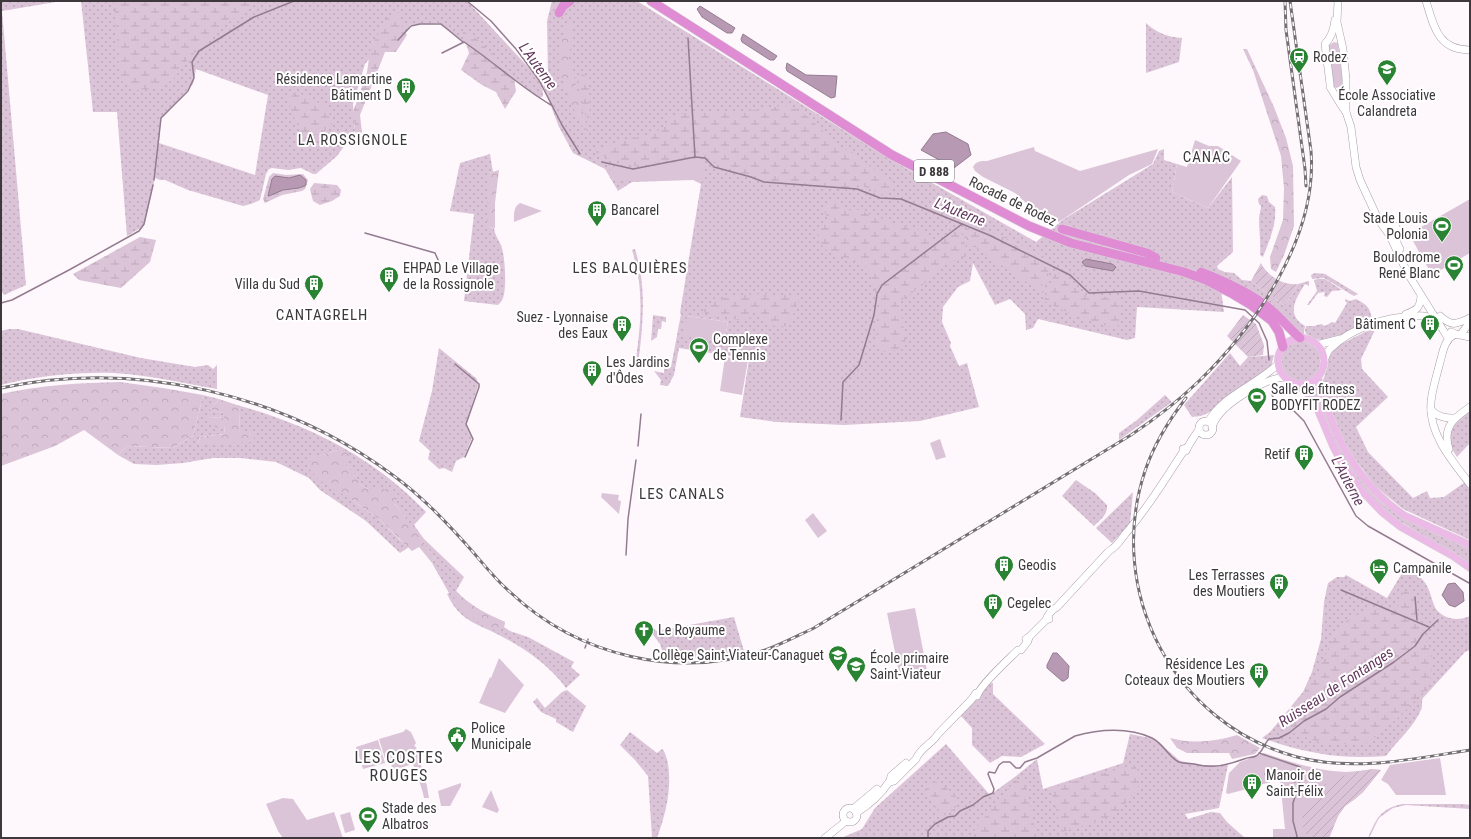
<svg xmlns="http://www.w3.org/2000/svg" width="1471" height="839" font-family="'Roboto Condensed',sans-serif">
<style>
.grass{fill:url(#grass-dots);fill-rule:evenodd}
.forest{fill:url(#forest-crowns)}
.wetland{fill:url(#wetland-marsh)}
.park{fill:#dbc4d7}
.garden{fill:url(#garden-furrows)}
.water{fill:#b899b3;stroke:#937c8f}
.lines{fill:none;stroke-linecap:round;stroke-linejoin:round}
.stream{stroke:#937c8f;stroke-width:1.5}
.secondary-casing{stroke:#a79ea6;stroke-width:8}
.primary-casing{stroke:#d8d7d8;stroke-width:8}
.highway-casing{stroke:#d8d7d8;stroke-width:10}
.secondary{stroke:#fff;stroke-width:7}
.primary{stroke:#ecbae6;stroke-width:7}
.highway{stroke:#e08cd5;stroke-width:9}
.rail-casing{stroke:#746f73;stroke-width:3}
.rail{stroke:#fff;stroke-width:1.5;stroke-dasharray:4.5;stroke-linecap:butt}
.labels{text-anchor:middle;stroke-width:4;stroke-linejoin:round;paint-order:stroke}
.shield{fill:#fff;stroke:#767476;stroke-width:1}
.shield-label{font-size:13px;font-weight:bold;fill:#3c383b}
.poi-label{font-size:14px;fill:#3c383b;stroke:#fff;text-anchor:start}
.street-label{font-size:14px;fill:#3c383b;stroke:#fff}
.water-label{font-size:15px;font-style:italic;fill:#643a5f;stroke:#fff}
.neighbourhood-label{font-size:15px;letter-spacing:1px;fill:#3c383b;stroke:#fff}
.quarter-label{font-size:16px;letter-spacing:1px;fill:#3c383b;stroke:#fff}
</style>
<defs>
<pattern id="grass-dots" width="8" height="8" patternUnits="userSpaceOnUse"><rect width="8" height="8" fill="#dbc4d7"/><path d="M2 2h.1M6 6h.1" fill="none" stroke="#bda9b9" stroke-width="1.8" stroke-linecap="round"/></pattern>
<pattern id="forest-crowns" width="20" height="18" patternUnits="userSpaceOnUse"><rect width="20" height="18" fill="#dbc4d7"/><path d="M2 6a3 3 0 1 1 6 0M12 15a3 3 0 1 1 6 0" fill="none" stroke="#bda9b9"/></pattern>
<pattern id="wetland-marsh" width="20" height="14" patternUnits="userSpaceOnUse"><rect width="20" height="14" fill="#dbc4d7"/><path d="M1 5h8M5 5V1M11 12h8M15 12V8" fill="none" stroke="#bda9b9"/></pattern>
<pattern id="garden-furrows" width="10" height="10" patternUnits="userSpaceOnUse"><rect width="10" height="10" fill="#dbc4d7"/><path d="M-1 1l2-2M0 10L10 0M9 11l2-2" fill="none" stroke="#bda9b9"/></pattern>
</defs>
<rect width="100%" height="100%" fill="#fef8fd"/>
<g class="grass">
<polygon points="1,1 62,1 2,11 26,285 4,295 1,291"/>
<path d="M81,1H467L541,81L548,78L547,21L552,1H637L885,156L1036,242L1064,219L1153,164L1159,151L1164,149V160L1177,164L1172,192L1208,208L1232,177L1233,252L1217,266L1218,269L1225,272L1234,273L1242,280L1251,281L1285,306L1298,284L1309,281V286L1305,284C1296,299 1285,314 1305,326L1304,333L1305,336L1302,335C1278,315 1248,284 1219,275L1224,312L1137,307L1135,338L1127,340L1038,319L1033,328L1026,330L1025,314L1010,299L995,305L973,263L970,281L958,287L943,307L942,322L951,343L950,346L959,366L967,363L979,407L920,421L844,425L777,422L740,417L749,359L704,352L705,342L694,340L692,350L679,348L674,375L668,386L660,385L661,380L654,371L664,373V368H669L671,367L681,314L680,313L701,184L693,180L632,182L618,191L605,169L573,153L559,127L542,83L543,96L540,98L438,23L410,25L403,37L381,45L365,64L353,104L355,131L337,156L316,174H313L301,168L288,170L272,168L269,169L266,174L260,200L251,204L243,206L188,190L165,180H160L155,178L144,226L127,236L117,112H93ZM196,69L268,95L255,175L159,143L161,119L193,84ZM687,316L728,322L724,343Z"/>
<path d="M1146,23C1157,33 1168,37 1182,38L1179,62L1146,73Z"/>
<path d="M490,154L493,172L489,173V227L494,228C495,235 498,239 501,245C505,255 507,287 503,298C502,301 500,303 498,305L464,301L474,214L450,211L460,163Z"/>
<path d="M1262,195L1267,196L1269,202L1275,207C1277,224 1269,241 1263,257L1260,255C1261,243 1259,231 1259,219C1259,214 1261,210 1261,206L1259,204L1258,199Z"/>
<path d="M635,249C647,288 643,325 638,365L635,362C637,356 637,349 638,343C642,311 642,281 632,250Z"/>
<polygon points="1315,273 1325,274 1358,294 1354,296 1324,278 1312,279 1311,275"/>
<polygon points="1318,279 1325,279 1342,290 1332,291 1327,297 1324,296 1325,292 1318,293 1309,305 1307,305 1317,291 1314,280"/>
<path d="M1345,299L1350,301L1356,299C1367,305 1369,306 1372,318C1360,324 1334,342 1321,340C1316,340 1310,336 1306,334L1305,331L1306,326H1314L1321,324L1325,326L1332,322L1335,323L1347,303L1345,301Z"/>
<polygon points="653,315 666,317 666,322 662,321 661,329 658,329 657,337 651,341"/>
<polygon points="1375,327 1375,330 1361,359 1362,369 1388,397 1356,427 1368,452 1413,498 1427,491 1430,498 1444,497 1465,482 1470,490 1470,540 1403,509 1375,486 1352,455 1342,437 1325,394 1322,383 1327,369 1329,357 1335,348 1341,344"/>
<path d="M9,329H18L141,358L195,367L208,365L213,369L217,365V389C182,383 148,375 114,373C75,372 38,376 1,385V331Z"/>
<circle cx="1301" cy="361" r="20"/>
<polygon points="439,348 477,379 478,386 466,424 472,438 464,457 456,461 452,472 444,468 439,469 428,459 430,451 419,441 432,391"/>
<polygon points="1230,353 1240,366 1248,357 1274,355 1271,367 1208,413 1201,416 1192,417 1184,405"/>
<path d="M1316,387C1333,432 1354,488 1397,514C1404,519 1412,521 1420,525C1436,532 1453,540 1470,548V564L1396,519C1377,504 1359,486 1346,465C1332,442 1321,416 1308,391Z"/>
<path d="M203,395L219,399L210,410L224,413V418L209,417L225,426L224,434L200,437L198,443L239,431L240,411L237,405C309,425 374,457 426,512L414,525L424,539L464,577L456,591C470,606 487,614 505,622L504,627L510,631L528,637L574,662L571,667L580,675L566,688C549,665 524,648 499,635C474,622 460,621 447,594L449,593L432,563L435,558C418,536 402,514 386,491L370,490L360,484L354,474L346,466L341,449L320,456L352,500L381,521L400,540L409,547L400,553L366,521L320,490L309,478L276,462L241,458H213L183,463L157,465L134,464L118,455L127,446L172,448L193,436Z"/>
<polygon points="1165,395 1172,402 1119,440 1119,433 1137,420"/>
<path d="M1470,412V443L1457,457C1442,435 1451,426 1470,412Z"/>
<path d="M1076,480L1095,493L1107,505C1108,515 1100,520 1094,526L1062,496Z"/>
<polygon points="1133,492 1130,524 1112,543 1096,528"/>
<path d="M1407,565C1414,572 1423,578 1427,586C1431,593 1432,602 1436,609C1445,620 1458,621 1470,616V650L1465,652L1423,698C1421,702 1423,706 1421,710C1413,728 1397,741 1386,756C1342,760 1303,753 1262,738L1270,732L1303,692L1312,672L1321,639L1324,602L1328,583L1337,577H1344L1346,575L1387,598Z"/>
<path d="M734,617L744,651C717,656 692,660 665,659L660,644L648,628L651,625L656,631Z"/>
<polygon points="991,683 993,683 993,694 1045,744 1021,757 1002,756 990,763 972,745 972,728 960,715"/>
<polygon points="567,690 586,706 573,732 556,722 556,719 541,712 533,702 537,698 545,708 562,692"/>
<path d="M630,732L657,753L662,749C665,751 665,755 667,759C673,786 666,813 657,838H652L648,776L635,760L620,745Z"/>
<polygon points="1130,734 1155,739 1180,761 1204,765 1228,765 1219,808 1185,814 1188,819 1211,812 1220,813 1227,822 1245,838 841,838 862,829 875,808 946,744 990,795 1016,776 1037,759 1043,789 1123,763"/>
<path d="M1402,804H1463L1470,805V809L1406,805L1393,808L1379,818L1369,838H1368C1376,819 1380,809 1402,804Z"/>
</g>
<g class="forest">
<path d="M574,12L569,59L588,130L586,134C574,109 551,68 561,40C564,31 570,21 574,12Z"/>
<polygon points="1243,49 1247,49 1274,107 1286,138 1293,166 1294,226 1284,255 1276,272 1271,269 1270,257 1283,220 1284,188 1281,156 1253,70"/>
<polygon points="499,170 495,203 495,228 489,227 487,219 489,173"/>
<polygon points="965,221 1015,242 1053,261 1043,293 967,242 961,231"/>
<path d="M120,382L163,388L203,395L193,436L172,448L127,446L118,455L84,430L55,446L1,466V394C40,385 80,383 120,382Z"/>
<polygon points="219,399 237,405 240,411 239,431 251,431 255,436 252,442 198,444 200,437 224,434 225,426 216,428 208,417 224,418 224,413 210,410"/>
<polygon points="341,449 351,456 346,466 355,474 360,484 370,490 379,485 386,491 390,487 398,494 395,504 435,558 432,563 419,547 412,551 381,521 352,500 319,480 307,466 313,455 320,456"/>
<path d="M456,591C470,606 487,614 505,622L504,627L499,631L484,627L453,602Z"/>
<path d="M1237,735L1260,748L1255,754L1232,759L1229,753H1187L1177,748L1170,738C1192,744 1215,742 1237,735Z"/>
</g>
<g class="wetland">
<polygon points="114,1 260,1 213,33 186,62 173,80 161,86 151,89 135,90 120,80"/>
<polygon points="399,12 403,29 407,35 396,52 385,52 360,115 362,132 356,138 353,112 367,72 370,51 385,19"/>
<polygon points="462,31 477,39 501,62 514,78 516,91 505,109 496,92 482,85 461,70 469,53"/>
<path d="M582,74L587,76C591,91 588,106 591,120L588,121L584,110L577,81Z"/>
<path d="M296,92C312,100 332,104 332,125C323,132 317,137 305,137C297,125 291,113 288,99Z"/>
<polygon points="789,105 807,116 840,147 854,153 876,171 893,181 888,196 884,195 863,186 852,185 849,190 823,186 758,180 700,157 691,157 636,166 597,155 595,147 607,147 617,141 650,135 664,127 670,117 687,112 746,111"/>
<polygon points="273,173 286,175 303,174 308,180 305,189 302,191 282,195 265,203 263,199 269,177"/>
<polygon points="314,183 337,185 341,190 340,196 332,201 320,205 313,201 310,189"/>
<polygon points="832,200 849,210 859,210 896,224 917,229 938,242 959,227 969,255 947,264 936,272 923,285 902,300 899,305 906,338 903,349 883,352 876,342 877,300 871,274 863,263 837,255 824,249 817,233 820,227 829,220 822,208"/>
<path d="M967,220L974,221L1005,244L1024,249L1051,264L1041,288L1032,286L971,243C966,235 962,229 967,220Z"/>
<polygon points="140,237 156,240 150,262 121,288 79,280 73,274"/>
<path d="M1055,271L1087,296L1119,297L1120,313L1118,328C1091,324 1068,313 1044,301Z"/>
<path d="M754,294L801,296L789,325L778,328L767,322L758,313L754,312L748,320H738L724,316L712,317L703,311C713,295 738,297 754,294Z"/>
<path d="M1405,591H1411L1422,623L1423,635L1432,653L1433,663L1429,686L1400,716L1377,736L1362,745L1322,743L1290,732L1287,718C1298,701 1310,685 1320,667C1328,651 1334,629 1350,618C1355,614 1364,610 1370,609C1383,608 1386,615 1399,605L1400,597Z"/>
<path d="M1133,765C1150,779 1134,793 1124,805C1122,807 1121,810 1119,812C1103,821 1079,827 1062,832L1050,788Z"/>
<polygon points="1025,779 1037,838 968,838 1001,797 1016,780"/>
<path d="M932,782H937C945,787 956,793 959,802C956,808 947,816 940,816L926,791V788Z"/>
</g>
<g class="park">
<polygon points="1334,42 1338,43 1342,77 1344,79 1343,85 1337,88 1334,87 1332,84 1333,81 1328,46"/>
<polygon points="1195,140 1209,146 1218,146 1241,161 1208,208 1172,192 1177,164 1187,167"/>
<path d="M1034,147L1035,151L1080,171L1158,149L1152,164L1129,175L1059,222L1033,209L1015,193L983,177L975,171L973,167C976,161 981,161 987,161Z"/>
<polygon points="694,159 704,162 702,182 691,179 614,179 608,167 632,170"/>
<polygon points="1470,199 1470,253 1432,275 1409,234"/>
<path d="M520,203L523,204L542,211L514,222C514,215 513,207 520,203Z"/>
<polygon points="687,316 728,322 724,343 683,336"/>
<polygon points="725,357 748,360 742,395 720,391"/>
<polygon points="940,439 946,457 936,460 930,443"/>
<polygon points="602,493 619,495 618,500 621,501 619,514 601,497"/>
<polygon points="813,513 827,531 818,538 805,520"/>
<polygon points="915,608 927,671 900,677 887,613"/>
<polygon points="499,658 524,685 505,713 479,703 490,677 491,678"/>
<path d="M406,729L411,732L416,743L414,746L416,747L427,786L429,798H424C422,787 417,776 413,764L393,770L390,761L386,762L379,739L403,732Z"/>
<polygon points="378,740 385,763 363,769 356,747"/>
<path d="M1264,753C1290,762 1318,771 1346,772C1358,772 1369,769 1381,770L1363,792L1355,799L1345,806L1338,816L1329,838H1273V829H1285L1280,780C1261,784 1246,790 1228,794L1226,793L1229,773L1240,762Z"/>
<polygon points="1440,758 1446,795 1396,795 1388,784 1381,780 1390,765"/>
<polygon points="461,783 461,786 450,806 441,806 438,791"/>
<polygon points="491,790 499,810 497,813 482,807"/>
<polygon points="283,798 293,799 307,820 334,812 343,838 283,838 278,831 266,804"/>
<polygon points="350,812 355,830 345,833 340,815"/>
</g>
<g class="garden">
<path d="M1261,263C1267,276 1284,286 1298,284L1285,306L1251,281Z"/>
<polygon points="1243,315 1256,324 1264,345 1263,355 1248,357 1227,336"/>
<polygon points="1372,769 1381,770 1363,792 1355,799 1345,806 1338,816 1329,838 1304,838 1306,834 1303,833 1302,815 1317,790 1322,786 1346,775 1354,775 1355,772"/>
</g>
<g class="water">
<polygon points="700,6 735,28 732,33 727,33 702,17 697,9"/>
<polygon points="743,34 777,56 774,60 770,60 742,42 741,39"/>
<polygon points="787,63 806,75 837,76 835,97 831,98 787,71 786,68"/>
<polygon points="946,132 968,144 971,155 954,168 921,150 933,134"/>
<polygon points="300,175 306,180 306,185 299,188 283,190 269,196 268,196 272,179 275,176 289,178"/>
<polygon points="1086,259 1112,264 1116,267 1113,271 1085,266 1082,262"/>
<polygon points="1455,583 1463,592 1464,601 1455,607 1449,605 1442,595 1448,584"/>
<polygon points="1053,653 1057,653 1069,666 1068,678 1064,681 1062,681 1047,668 1047,665"/>
</g>
<g class="lines">
<g class="stream">
<polyline points="467,1 491,21 516,49 539,80 562,125 580,154"/>
<polyline points="688,38 695,157"/>
<polyline points="398,40 411,26 420,24 441,24 463,42"/>
<path d="M442,53L464,42C494,62 520,87 551,105"/>
<polyline points="602,162 633,169 695,157 705,158 714,167 751,177 764,182 857,189 880,198 901,199 989,235 1070,275 1089,293 1139,291 1245,310 1259,323 1267,341 1269,360"/>
<polyline points="154,180 161,118 188,91 194,78 192,62 199,51 254,17 294,1"/>
<polyline points="365,233 435,253 439,262"/>
<polyline points="1,303 12,300 69,270 139,231 144,224 153,185"/>
<polyline points="455,364 479,384 479,387 466,424 473,439 465,457"/>
<polyline points="1271,393 1275,401 1287,404 1304,421 1356,516 1368,526 1469,583"/>
<polyline points="841,420 843,382 859,365 874,315 877,294 882,285 962,224"/>
<polyline points="638,446 641,414"/>
<polyline points="626,555 628,519 636,460"/>
<polyline points="1341,590 1429,627"/>
<polyline points="1415,597 1417,620"/>
<polyline points="588,640 588,639"/>
<polyline points="585,648 586,645"/>
<polyline points="1259,753 1300,767 1299,785 1293,803 1293,821 1297,836 1296,838"/>
<polyline points="1289,773 1295,782"/>
<polyline points="1265,774 1268,774"/>
<path d="M928,838V831L935,824L948,817L955,816L960,811L973,805L983,797L993,793L994,789L988,774L989,772L995,773L999,765L1003,762H1010L1016,768H1020L1025,762L1037,758L1075,736C1099,729 1129,727 1152,738C1164,744 1168,757 1179,762C1184,764 1189,763 1194,764C1213,769 1227,765 1244,759C1248,757 1252,758 1256,756C1262,753 1264,744 1269,739L1279,738L1289,733L1304,721L1326,709L1340,697L1394,662L1415,646L1423,634L1438,620"/>
</g>
<defs>
<g id="secondary">
<polyline points="1338,1 1337,22 1343,49 1346,79 1346,112 1351,127 1356,167 1360,180 1378,219 1390,236 1408,274 1448,338"/>
<path d="M1426,1C1434,27 1438,50 1470,50"/>
<path d="M1335,20C1334,29 1332,37 1325,44L1330,84V87L1341,105L1346,112"/>
<path d="M1382,220C1386,225 1389,225 1395,226L1397,229V243L1400,249"/>
<path d="M1406,314C1417,310 1420,308 1421,296"/>
<path d="M1440,316C1452,327 1457,324 1470,318"/>
<polyline points="1451,332 1455,334 1470,337"/>
<path d="M1455,334C1443,341 1443,353 1439,366C1436,378 1432,390 1431,402C1428,433 1452,461 1470,484"/>
<polyline points="1461,334 1470,322"/>
<polyline points="1317,345 1340,339"/>
<path d="M1324,361C1326,356 1327,351 1331,348C1351,328 1386,317 1413,316C1422,316 1429,314 1435,323"/>
<path d="M1431,410C1438,417 1445,418 1455,418"/>
<circle cx="1206" cy="428" r="7"/>
<path d="M1208,422C1223,395 1257,385 1278,364"/>
<path d="M1212,427C1213,425 1214,421 1216,419C1226,402 1265,379 1284,377"/>
<path d="M1449,449C1442,427 1454,418 1470,407"/>
<path d="M1186,451C1188,445 1195,436 1199,429"/>
<path d="M1046,620C1048,614 1052,610 1057,607L1109,551C1117,547 1121,539 1126,533C1148,508 1165,479 1183,452V449L1187,448"/>
<polyline points="1026,639 1029,637 1046,620 1049,619"/>
<path d="M977,696C980,685 1009,659 1018,650H1021L1028,641L1029,637"/>
<polyline points="890,781 891,776 906,763"/>
<circle cx="850" cy="815" r="7"/>
<polyline points="853,809 877,789"/>
<path d="M856,813C869,805 881,794 889,782L894,781L916,759C920,748 932,744 938,734L972,699L976,693H978"/>
<polyline points="825,838 846,821"/>
</g>
<g id="primary">
<circle cx="1301" cy="361" r="23"/>
<path d="M1318,376C1319,391 1324,403 1330,417C1345,457 1369,492 1405,516L1470,545"/>
<polyline points="1294,383 1306,392 1315,403 1333,446 1341,461 1361,490 1382,512 1401,527 1453,556 1470,568"/>
</g>
<g id="highway">
<polyline points="651,1 892,155 1029,226 1071,243 1184,272 1206,280 1231,293 1251,305 1272,321 1279,332 1283,347"/>
<polyline points="559,13 563,6 570,1"/>
<polyline points="1062,229 1147,253 1156,258"/>
<path d="M1201,272C1224,281 1249,292 1269,308C1280,317 1289,328 1300,338"/>
</g>
</defs>
<use href="#secondary" class="secondary-casing"/>
<use href="#primary" class="primary-casing"/>
<use href="#highway" class="highway-casing"/>
<use href="#secondary" class="secondary"/>
<use href="#primary" class="primary"/>
<use href="#highway" class="highway"/>
<defs>
<g id="rail">
<polyline points="1285,1 1286,30 1305,169 1306,186"/>
<path d="M1,388C136,359 284,394 394,476C424,498 449,525 473,552C485,566 496,580 510,592C578,656 679,681 768,649C784,643 799,635 814,628L1131,435C1155,419 1177,402 1198,382C1256,326 1318,236 1311,151L1290,1"/>
<path d="M1186,398C1169,420 1154,444 1145,471C1105,591 1173,724 1297,757C1355,772 1412,759 1470,750"/>
</g>
</defs>
<use href="#rail" class="rail-casing"/>
<use href="#rail" class="rail"/>
</g>
<defs>
<symbol id="station-pin" viewBox="-11 -11 22 30"><path d="M0 17L-7.5 6A9.5 9.5 0 1 1 7.5 6Z" fill="#2a8332" stroke="#fff"/><path d="M-3-6H3Q5-6 5-4V2Q5 4 3 4L4.5 6H3L1.5 4h-3L-3 6H-4.5L-3 4Q-5 4-5 2V-4Q-5-6-3-6ZM-3.5-4v3h7v-3ZM-3.5 1v1.5H-2V1ZM2 1v1.5H3.5V1Z" fill="#fff"/></symbol>
<symbol id="school-pin" viewBox="-11 -11 22 30"><path d="M0 17L-7.5 6A9.5 9.5 0 1 1 7.5 6Z" fill="#2a8332" stroke="#fff"/><path d="M0-5L7-2L0 1L-7-2ZM-4 1L0 2.5L4 1V4Q0 6-4 4Z" fill="#fff"/></symbol>
<symbol id="building-pin" viewBox="-11 -11 22 30"><path d="M0 17L-7.5 6A9.5 9.5 0 1 1 7.5 6Z" fill="#2a8332" stroke="#fff"/><path d="M-4-6H4V6H1V3H-1V6H-4ZM-2.5-4.3h1.7v1.8h-1.7ZM.8-4.3h1.7v1.8H.8ZM-2.5-1h1.7V.8h-1.7ZM.8-1h1.7V.8H.8Z" fill="#fff"/></symbol>
<symbol id="stadium-pin" viewBox="-11 -11 22 30"><path d="M0 17L-7.5 6A9.5 9.5 0 1 1 7.5 6Z" fill="#2a8332" stroke="#fff"/><path d="M0-5a6.5 5 0 1 0 0 10a6.5 5 0 1 0 0-10ZM-3.5-1.8h7v3.6h-7Z" fill="#fff"/></symbol>
<symbol id="hotel-pin" viewBox="-11 -11 22 30"><path d="M0 17L-7.5 6A9.5 9.5 0 1 1 7.5 6Z" fill="#2a8332" stroke="#fff"/><path d="M-6-4.5h1.5V1H6V5H4.5V3h-9V5H-6ZM-4 0a1.8 1.8 0 1 1 3.6 0ZM.5 0V-2.5h3Q6-2.5 6 0Z" fill="#fff"/></symbol>
<symbol id="church-pin" viewBox="-11 -11 22 30"><path d="M0 17L-7.5 6A9.5 9.5 0 1 1 7.5 6Z" fill="#2a8332" stroke="#fff"/><path d="M-1.2-6h2.4v3.5h3.3v2.4h-3.3V6h-2.4V-.1h-3.3v-2.4h3.3Z" fill="#fff"/></symbol>
<symbol id="civic-pin" viewBox="-11 -11 22 30"><path d="M0 17L-7.5 6A9.5 9.5 0 1 1 7.5 6Z" fill="#2a8332" stroke="#fff"/><path d="M-.6-6.5H3V-4.5H.6V-3L4-1V1h2V6H-6V1h2V-1L-.6-3ZM-1.2 2.5V6h2.4V2.5Z" fill="#fff"/></symbol>
</defs>
<g fill-rule="evenodd">
<use href="#station-pin" x="1288" y="46" width="22" height="30"/>
<use href="#school-pin" x="1376" y="58" width="22" height="30"/>
<use href="#building-pin" x="395" y="76" width="22" height="30"/>
<use href="#building-pin" x="586" y="199" width="22" height="30"/>
<use href="#stadium-pin" x="1431" y="215" width="22" height="30"/>
<use href="#stadium-pin" x="1443" y="254" width="22" height="30"/>
<use href="#building-pin" x="378" y="265" width="22" height="30"/>
<use href="#building-pin" x="303" y="273" width="22" height="30"/>
<use href="#building-pin" x="1419" y="313" width="22" height="30"/>
<use href="#building-pin" x="611" y="314" width="22" height="30"/>
<use href="#stadium-pin" x="688" y="336" width="22" height="30"/>
<use href="#building-pin" x="581" y="359" width="22" height="30"/>
<use href="#stadium-pin" x="1246" y="386" width="22" height="30"/>
<use href="#building-pin" x="1293" y="443" width="22" height="30"/>
<use href="#building-pin" x="993" y="554" width="22" height="30"/>
<use href="#hotel-pin" x="1368" y="557" width="22" height="30"/>
<use href="#building-pin" x="1268" y="572" width="22" height="30"/>
<use href="#building-pin" x="982" y="592" width="22" height="30"/>
<use href="#church-pin" x="633" y="619" width="22" height="30"/>
<use href="#school-pin" x="827" y="644" width="22" height="30"/>
<use href="#school-pin" x="845" y="655" width="22" height="30"/>
<use href="#building-pin" x="1248" y="661" width="22" height="30"/>
<use href="#civic-pin" x="446" y="725" width="22" height="30"/>
<use href="#building-pin" x="1241" y="772" width="22" height="30"/>
<use href="#stadium-pin" x="357" y="805" width="22" height="30"/>
</g>
<g class="labels">
<rect class="shield" x="914" y="160" width="40" height="22" rx="3"/>
<g class="shield-label">
<text x="934" y="176">D 888</text>
</g>
<g class="poi-label">
<text x="1313" y="62">Rodez</text>
<text x="392" y="84" text-anchor="end">Résidence Lamartine<tspan x="392" dy="16">Bâtiment D</tspan></text>
<text x="1387" y="100" text-anchor="middle">École Associative<tspan x="1387" dy="16">Calandreta</tspan></text>
<text x="611" y="215">Bancarel</text>
<text x="1428" y="223" text-anchor="end">Stade Louis<tspan x="1428" dy="16">Polonia</tspan></text>
<text x="1440" y="262" text-anchor="end">Boulodrome<tspan x="1440" dy="16">René Blanc</tspan></text>
<text x="403" y="273">EHPAD Le Village<tspan x="403" dy="16">de la Rossignole</tspan></text>
<text x="300" y="289" text-anchor="end">Villa du Sud</text>
<text x="608" y="322" text-anchor="end">Suez - Lyonnaise<tspan x="608" dy="16">des Eaux</tspan></text>
<text x="1416" y="329" text-anchor="end">Bâtiment C</text>
<text x="713" y="344">Complexe<tspan x="713" dy="16">de Tennis</tspan></text>
<text x="606" y="367">Les Jardins<tspan x="606" dy="16">d'Ôdes</tspan></text>
<text x="1271" y="394">Salle de fitness<tspan x="1271" dy="16">BODYFIT RODEZ</tspan></text>
<text x="1290" y="459" text-anchor="end">Retif</text>
<text x="1018" y="570">Geodis</text>
<text x="1393" y="573">Campanile</text>
<text x="1265" y="580" text-anchor="end">Les Terrasses<tspan x="1265" dy="16">des Moutiers</tspan></text>
<text x="1007" y="608">Cegelec</text>
<text x="658" y="635">Le Royaume</text>
<text x="824" y="660" text-anchor="end">Collège Saint-Viateur-Canaguet</text>
<text x="870" y="663">École primaire<tspan x="870" dy="16">Saint-Viateur</tspan></text>
<text x="1245" y="669" text-anchor="end">Résidence Les<tspan x="1245" dy="16">Coteaux des Moutiers</tspan></text>
<text x="471" y="733">Police<tspan x="471" dy="16">Municipale</tspan></text>
<text x="1266" y="780">Manoir de<tspan x="1266" dy="16">Saint-Félix</tspan></text>
<text x="382" y="813">Stade des<tspan x="382" dy="16">Albatros</tspan></text>
</g>
<g class="street-label">
<text transform="translate(1013 201) rotate(26)" y="5">Rocade de Rodez</text>
</g>
<g class="water-label">
<text transform="translate(538 66) rotate(54)" y="5">L'Auterne</text>
<text transform="translate(960 212) rotate(22)" y="5">L'Auterne</text>
<text transform="translate(1348 481) rotate(62)" y="5">L'Auterne</text>
<text transform="translate(1336 687) rotate(-33)" y="5">Ruisseau de Fontanges</text>
</g>
<g class="neighbourhood-label">
<text x="353" y="145">LA ROSSIGNOLE</text>
<text x="1207" y="162">CANAC</text>
<text x="630" y="273">LES BALQUIÈRES</text>
<text x="322" y="320">CANTAGRELH</text>
<text x="682" y="499">LES CANALS</text>
</g>
<g class="quarter-label">
<text x="399" y="763">LES COSTES<tspan x="399" dy="18">ROUGES</tspan></text>
</g>
</g>
<rect width="1471" height="839" fill="none" stroke="#3c383b" stroke-width="4"/>
</svg>
